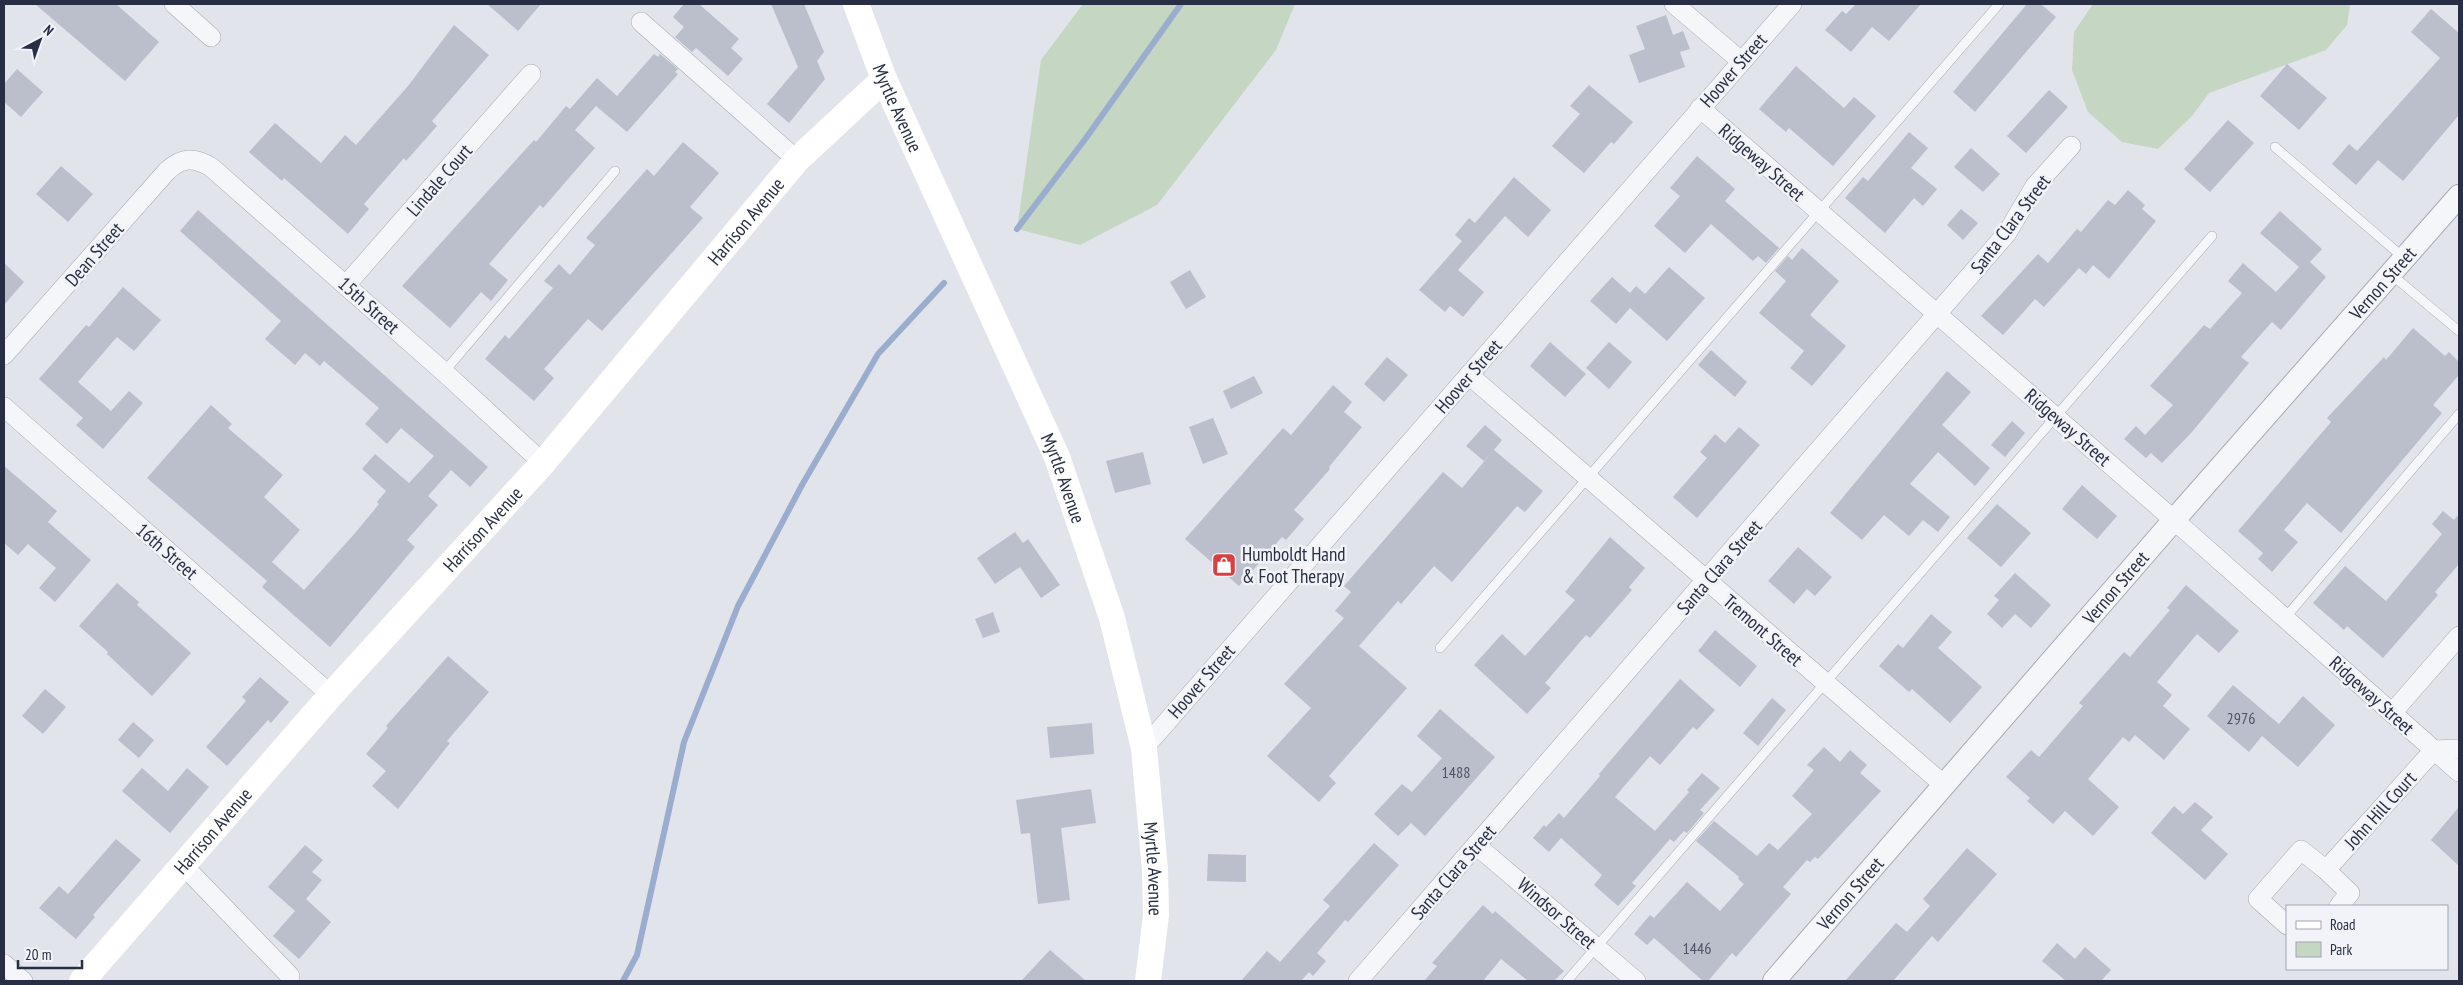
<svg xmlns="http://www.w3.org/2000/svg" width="2463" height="985" font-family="'PT Sans Narrow',sans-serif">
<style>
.green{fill:#c5d6c2}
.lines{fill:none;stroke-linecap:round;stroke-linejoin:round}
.stream{stroke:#9aadce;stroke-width:6}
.building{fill:#bbbfcb}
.service-casing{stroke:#a6aab6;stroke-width:10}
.minor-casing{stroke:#a6aab6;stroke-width:20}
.tertiary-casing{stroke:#a6aab6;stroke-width:24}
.service{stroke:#f5f6f9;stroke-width:9}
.minor{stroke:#f5f6f9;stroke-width:19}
.tertiary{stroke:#f5f6f9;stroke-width:22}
.secondary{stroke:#fff;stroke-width:26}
.labels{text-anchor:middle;stroke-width:5;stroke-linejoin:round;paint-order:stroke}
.number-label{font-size:16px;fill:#4d5366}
.street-label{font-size:19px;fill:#282f44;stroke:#f1f3f8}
.poi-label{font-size:19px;fill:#282f44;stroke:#f1f3f8;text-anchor:start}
</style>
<rect width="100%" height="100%" fill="#e1e4eb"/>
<g class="green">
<polygon points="1083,4 1295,4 1276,50 1157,205 1080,245 1017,229 1041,60"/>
<polygon points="2093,4 2350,4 2347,25 2326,50 2209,93 2192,116 2158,149 2122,142 2088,112 2072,70 2074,32"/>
</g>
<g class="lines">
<g class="stream">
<polyline points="1017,229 1086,138 1181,4"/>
<polyline points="623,981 637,955 684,742 738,606 802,485 878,354 944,283"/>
</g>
</g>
<g class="building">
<polygon points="35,4 116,4 159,42 125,81"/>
<polygon points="487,4 541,4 518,31"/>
<polygon points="684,4 699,4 739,39 731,48 743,59 728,76 696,48 692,52 675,37 684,27 673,17"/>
<polygon points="771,4 804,4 824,52 817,61 825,79 789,123 767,104 798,67"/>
<polygon points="1856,4 1921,4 1889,41 1872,27 1851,52 1825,30 1842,11 1846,14"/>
<polygon points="2027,4 2041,4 2056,17 1975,112 1953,92"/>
<polygon points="2431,9 2459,33 2459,115 2403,181 2378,160 2356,185 2332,164 2349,144 2357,151 2440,58 2411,32"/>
<polygon points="1666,15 1673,35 1683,31 1690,49 1680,52 1685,67 1639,83 1629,55 1645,49 1636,26"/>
<polygon points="454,25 489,55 432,121 437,126 406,161 404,158 364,204 369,209 348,234 284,178 282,181 249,152 275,123 321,163 345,135 356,145 408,86"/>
<polygon points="654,54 658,57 660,54 678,69 675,72 678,74 627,132 596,106 575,130 595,148 543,208 540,205 489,264 508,280 491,301 481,292 450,328 402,286 534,140 536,142 566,106 570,109 597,78 617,96"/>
<polygon points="2287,64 2327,98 2299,130 2260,96"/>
<polygon points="1796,66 1844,108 1854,97 1876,116 1833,166 1789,128 1786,132 1759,109"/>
<polygon points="17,69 43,92 21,117 4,102 4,84"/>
<polygon points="1589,85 1633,122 1614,144 1611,142 1584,173 1552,146 1580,114 1570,106"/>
<polygon points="2049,90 2068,107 2026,153 2007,136"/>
<polygon points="2228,120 2254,143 2210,192 2184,169"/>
<polygon points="1909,132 1928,148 1911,168 1937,189 1923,206 1914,198 1885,233 1845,198 1863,177 1868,181"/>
<polygon points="683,142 719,173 690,207 703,218 602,331 588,319 544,369 554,378 534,401 485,359 505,335 509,339 553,288 544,281 559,264 570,275 595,245 586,238 647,169 654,176"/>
<polygon points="1971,148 2000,174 1983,192 1954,167"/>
<polygon points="1697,156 1735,189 1725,201 1779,248 1766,263 1758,256 1753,261 1711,224 1685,253 1654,226 1680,196 1670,188"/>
<polygon points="61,166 93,194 68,222 36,194"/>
<polygon points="1514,177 1551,210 1528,237 1505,216 1458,270 1484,292 1463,317 1450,306 1445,312 1419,290 1462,241 1455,235 1469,218 1475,223"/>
<polygon points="2128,190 2145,205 2142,209 2156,221 2109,279 2093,265 2086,274 2079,268 2044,307 2035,299 2003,335 1981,316 2038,254 2048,263 2077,229 2081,232 2108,200 2115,205"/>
<polygon points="1961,209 1978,223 1963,240 1947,225"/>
<polygon points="198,210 488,467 470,487 451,470 428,496 438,505 407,540 415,547 330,647 262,587 267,581 147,478 211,405 232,424 228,428 283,475 264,497 300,530 272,562 304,590 356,532 379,504 377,502 386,491 362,469 375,454 409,483 434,456 401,428 387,444 365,424 379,408 324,361 320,366 305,353 295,365 265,339 281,321 180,231"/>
<polygon points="2280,211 2322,249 2310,262 2326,277 2281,330 2272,322 2241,357 2249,363 2192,432 2162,463 2151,453 2146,458 2124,439 2136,426 2145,435 2173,405 2150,386 2204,325 2210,329 2242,293 2228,281 2243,263 2276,292 2299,267 2260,233"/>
<polygon points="1802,248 1839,281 1810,315 1846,346 1812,386 1790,368 1804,351 1759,313 1786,281 1775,271 1788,256 1792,260"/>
<polygon points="4,263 24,282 4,305"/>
<polygon points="1669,267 1705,298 1667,341 1630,308 1616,324 1590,301 1612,277 1630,293 1636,286 1645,294"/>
<polygon points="1190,270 1206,297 1186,309 1170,282"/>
<polygon points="123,287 161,320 134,351 117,337 78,382 111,411 129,391 143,403 103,449 76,425 83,418 39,379 86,325 89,327"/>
<polygon points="2413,328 2445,356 2449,352 2459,362 2459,375 2433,405 2442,413 2341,533 2307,503 2284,530 2298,542 2272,572 2258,559 2263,553 2238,531 2331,422 2327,418 2384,357 2386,360"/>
<polygon points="1550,342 1586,374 1565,397 1530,366"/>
<polygon points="1609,342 1632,362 1609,389 1586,368"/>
<polygon points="1711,350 1747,382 1735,397 1698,365"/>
<polygon points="1387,357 1408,375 1384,402 1364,384"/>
<polygon points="1947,371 1971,392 1942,425 1990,468 1975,486 1938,452 1910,484 1950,517 1938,532 1923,520 1909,536 1884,515 1862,540 1830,513"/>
<polygon points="1254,376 1263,393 1231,409 1223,391"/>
<polygon points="1333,385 1352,402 1344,412 1362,427 1329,467 1330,469 1294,510 1304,519 1286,540 1282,537 1239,586 1185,539 1283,428 1291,435"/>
<polygon points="1213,418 1228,454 1203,464 1189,427"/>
<polygon points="2012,421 2025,433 2005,457 1991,445"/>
<polygon points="1485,425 1502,440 1494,450 1543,491 1525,512 1517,506 1452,582 1434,566 1401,604 1398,601 1359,646 1407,688 1329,776 1336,783 1319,802 1267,756 1311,708 1284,684 1344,618 1335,611 1351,592 1344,586 1443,472 1462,488 1492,452 1484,461 1466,446"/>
<polygon points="1739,427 1760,445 1697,518 1673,497 1707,458 1700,452 1715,434 1725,443"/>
<polygon points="1143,452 1151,484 1115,493 1106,461"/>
<polygon points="4,466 57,511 48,522 91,560 55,602 39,588 56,568 28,544 18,555 4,543"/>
<polygon points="2082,485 2117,516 2097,539 2062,509"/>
<polygon points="1997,504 2031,533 2001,567 1967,538"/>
<polygon points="2443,511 2454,520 2459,514 2459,564 2435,592 2438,595 2383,658 2347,626 2344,630 2313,603 2345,566 2386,601 2442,534 2432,524"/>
<polygon points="1015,532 1023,543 1028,539 1060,585 1041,598 1020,567 995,584 977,558"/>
<polygon points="1610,537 1645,568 1629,587 1632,590 1590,638 1586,635 1545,683 1551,688 1527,714 1474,665 1502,634 1525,656 1575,600 1565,592"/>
<polygon points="1798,547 1832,577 1815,596 1807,589 1794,604 1768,581"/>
<polygon points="2015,573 2051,605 2031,628 2015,614 2002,628 1987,614 1999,600 1994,596"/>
<polygon points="117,583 139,602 137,605 191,653 152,696 107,654 108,652 79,626"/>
<polygon points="2186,585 2239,631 2219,653 2197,634 2157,682 2172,695 2163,706 2190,729 2164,760 2135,735 2129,742 2123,737 2088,779 2119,807 2093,836 2065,811 2053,824 2027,801 2030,798 2006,777 2031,750 2039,757 2083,706 2079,703 2124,652 2130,657 2170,610 2167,608"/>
<polygon points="993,612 1000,632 983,638 975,619"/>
<polygon points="1931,614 1952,632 1938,648 1982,687 1950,723 1912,689 1909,692 1879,666 1898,644 1903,648"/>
<polygon points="1715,630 1757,666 1740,687 1698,651"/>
<polygon points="448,656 489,692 447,741 450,743 398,809 372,786 386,771 366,754 388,728 386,726"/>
<polygon points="260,677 289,702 271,723 268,720 227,766 206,747 246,701 242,697"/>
<polygon points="1680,679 1715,710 1697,730 1693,727 1660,765 1650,756 1615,797 1655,831 1689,792 1687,790 1702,773 1720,788 1700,810 1704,813 1687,833 1684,831 1674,842 1670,839 1632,883 1636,886 1618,906 1594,885 1602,875 1561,838 1549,852 1533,838 1544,825 1546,827 1559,813 1564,818 1600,776 1599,774"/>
<polygon points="2233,685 2279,724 2303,696 2335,725 2298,767 2262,736 2249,752 2207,716"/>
<polygon points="45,689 66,707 43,734 22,716"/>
<polygon points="1772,698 1786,710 1758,746 1743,733"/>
<polygon points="1440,709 1495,757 1425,836 1411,823 1398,836 1374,814 1402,784 1412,792 1442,758 1417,736"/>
<polygon points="133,722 154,740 139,758 118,740"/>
<polygon points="1092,723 1094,754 1050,758 1047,727"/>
<polygon points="1824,747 1840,762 1850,750 1867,765 1860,773 1881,791 1818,859 1815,857 1810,862 1807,860 1783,887 1791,894 1736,957 1732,953 1708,981 1703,981 1654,938 1647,945 1634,934 1650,915 1654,918 1687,882 1720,911 1744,884 1738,879 1739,877 1696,841 1714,821 1757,856 1769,843 1778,850 1812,814 1792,796 1814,770 1807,765"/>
<polygon points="142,768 168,791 187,768 209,787 170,833 122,791"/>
<polygon points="1091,789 1096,823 1061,828 1070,900 1038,904 1030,833 1021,834 1016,800"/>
<polygon points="2195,802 2213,817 2201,830 2228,854 2205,880 2151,833 2174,806 2183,814"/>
<polygon points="2459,807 2459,866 2431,840"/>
<polygon points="116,839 141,860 93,915 95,917 76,939 39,908 59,886 68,894"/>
<polygon points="1374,843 1399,865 1348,922 1345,920 1317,953 1326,961 1313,976 1309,972 1301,981 1241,981 1267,951 1280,962 1330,906 1323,900"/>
<polygon points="305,845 323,860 312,872 322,880 306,899 331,922 299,959 273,936 295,911 268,887"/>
<polygon points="1967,848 1997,874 1938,942 1932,936 1893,981 1845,981 1896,923 1907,932 1930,906 1923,899"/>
<polygon points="1208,854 1246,855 1246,882 1207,881"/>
<polygon points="1483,905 1493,914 1495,911 1564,971 1554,981 1528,981 1501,959 1483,981 1424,981 1437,966 1432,963"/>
<polygon points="2057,943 2075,959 2085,947 2111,970 2101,981 2066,981 2042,961"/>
<polygon points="1050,950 1086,981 1021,981"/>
</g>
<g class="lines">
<defs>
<g id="service">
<polyline points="2275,147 2405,259"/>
<polyline points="2392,275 2459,331"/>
<polyline points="444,372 615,171"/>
<polyline points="2285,618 2459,414"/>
<polyline points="1440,648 1999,4"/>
<polyline points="1567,981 2212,236"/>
</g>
<g id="minor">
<polyline points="174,4 211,37"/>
<polyline points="1674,4 1741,61"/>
<polyline points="641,22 797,160"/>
<polyline points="1700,108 2174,520 2434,750 2326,870"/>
<polyline points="346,285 531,74"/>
<path d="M4,355L167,171C182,157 194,157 211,167L444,372L543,463"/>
<polyline points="1469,375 1944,785"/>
<polyline points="4,407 331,695"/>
<polyline points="2392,713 2459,636"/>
<polyline points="1144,748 1792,4"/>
<polyline points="2459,749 2434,750 2459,772"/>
<polyline points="1477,846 1636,981"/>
<polyline points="183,865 290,976"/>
<polyline points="2287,925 2258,899 2301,850 2326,870 2350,893 2339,906"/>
<polyline points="4,964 23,981"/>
<polyline points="1358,981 2007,233 2035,186 2071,146"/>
</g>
<g id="tertiary">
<path id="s1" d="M1774,981L2174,520L2459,196"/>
</g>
</defs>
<use href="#service" class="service-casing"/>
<use href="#minor" class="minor-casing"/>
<use href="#tertiary" class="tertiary-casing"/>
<use href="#service" class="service"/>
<use href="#minor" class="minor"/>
<use href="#tertiary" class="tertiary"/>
<g class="secondary">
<path id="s2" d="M856,4L884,79L1057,457L1112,618L1144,748L1155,870L1156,915L1148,981"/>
<path id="s3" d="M82,981L331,695L543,463L797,160L884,79"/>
</g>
</g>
<defs>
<symbol id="shop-square" viewBox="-11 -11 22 22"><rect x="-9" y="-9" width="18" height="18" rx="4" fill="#d93e43" stroke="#f1f3f8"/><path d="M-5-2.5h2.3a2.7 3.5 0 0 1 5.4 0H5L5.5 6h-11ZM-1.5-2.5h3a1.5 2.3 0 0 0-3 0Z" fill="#fff"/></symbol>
</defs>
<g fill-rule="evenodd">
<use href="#shop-square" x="1210" y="551" width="28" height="28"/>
</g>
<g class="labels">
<g class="number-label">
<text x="2241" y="724">2976</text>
<text x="1456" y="778">1488</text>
<text x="1697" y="954">1446</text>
</g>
<g class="street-label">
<text transform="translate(1733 70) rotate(-49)" y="7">Hoover Street</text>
<text dy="7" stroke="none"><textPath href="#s2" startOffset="112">Myrtle Avenue</textPath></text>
<text transform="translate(1762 162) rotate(41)" y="7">Ridgeway Street</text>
<text transform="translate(439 180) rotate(-49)" y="7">Lindale Court</text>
<text dy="7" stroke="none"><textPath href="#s3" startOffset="1009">Harrison Avenue</textPath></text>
<text transform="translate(2010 224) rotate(-53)" y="7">Santa Clara Street</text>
<text transform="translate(94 254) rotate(-49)" y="7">Dean Street</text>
<text dy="7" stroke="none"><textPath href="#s1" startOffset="926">Vernon Street</textPath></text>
<text transform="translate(369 305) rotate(42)" y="7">15th Street</text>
<text transform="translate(1468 376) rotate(-49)" y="7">Hoover Street</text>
<text transform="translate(2068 427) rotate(41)" y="7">Ridgeway Street</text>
<text dy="7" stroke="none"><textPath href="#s2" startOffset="518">Myrtle Avenue</textPath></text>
<text dy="7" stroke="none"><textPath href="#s3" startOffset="604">Harrison Avenue</textPath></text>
<text transform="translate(167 551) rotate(41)" y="7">16th Street</text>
<text transform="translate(1719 567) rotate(-49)" y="7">Santa Clara Street</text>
<text dy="7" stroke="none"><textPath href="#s1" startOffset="521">Vernon Street</textPath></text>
<text transform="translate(1763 630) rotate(41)" y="7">Tremont Street</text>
<text transform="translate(1201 681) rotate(-49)" y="7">Hoover Street</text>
<text transform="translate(2372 695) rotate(42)" y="7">Ridgeway Street</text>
<text transform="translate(2380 810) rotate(-48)" y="7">John Hill Court</text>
<text dy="7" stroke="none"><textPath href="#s3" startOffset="199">Harrison Avenue</textPath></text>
<text dy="7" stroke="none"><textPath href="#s2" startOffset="921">Myrtle Avenue</textPath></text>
<text transform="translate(1453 872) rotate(-49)" y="7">Santa Clara Street</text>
<text dy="7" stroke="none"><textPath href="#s1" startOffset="116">Vernon Street</textPath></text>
<text transform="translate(1557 913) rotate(41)" y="7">Windsor Street</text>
</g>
<g class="poi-label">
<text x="1242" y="561">Humboldt Hand<tspan x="1242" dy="22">&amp; Foot Therapy</tspan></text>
</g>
</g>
<rect width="2463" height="985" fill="none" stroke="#282f44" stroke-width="10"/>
<rect x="2286" y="905" width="162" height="65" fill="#f1f3f8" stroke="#a1a5b0"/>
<rect x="2296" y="921" width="25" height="8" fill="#ffffff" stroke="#a1a5b0"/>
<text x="2330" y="930" font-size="15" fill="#282f44">Road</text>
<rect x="2296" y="942" width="25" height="15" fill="#c5d6c2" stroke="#a1a5b0"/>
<text x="2330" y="955" font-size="15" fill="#282f44">Park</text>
<g transform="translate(40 40) rotate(41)" stroke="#f1f3f8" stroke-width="4" paint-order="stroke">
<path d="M0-4L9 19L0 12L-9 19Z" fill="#282f44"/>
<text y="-8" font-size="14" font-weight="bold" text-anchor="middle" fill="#282f44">N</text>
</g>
<path d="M18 960v8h64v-8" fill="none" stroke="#282f44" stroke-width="2.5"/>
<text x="25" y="960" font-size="15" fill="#282f44" stroke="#f1f3f8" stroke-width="4" paint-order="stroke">20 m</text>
</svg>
